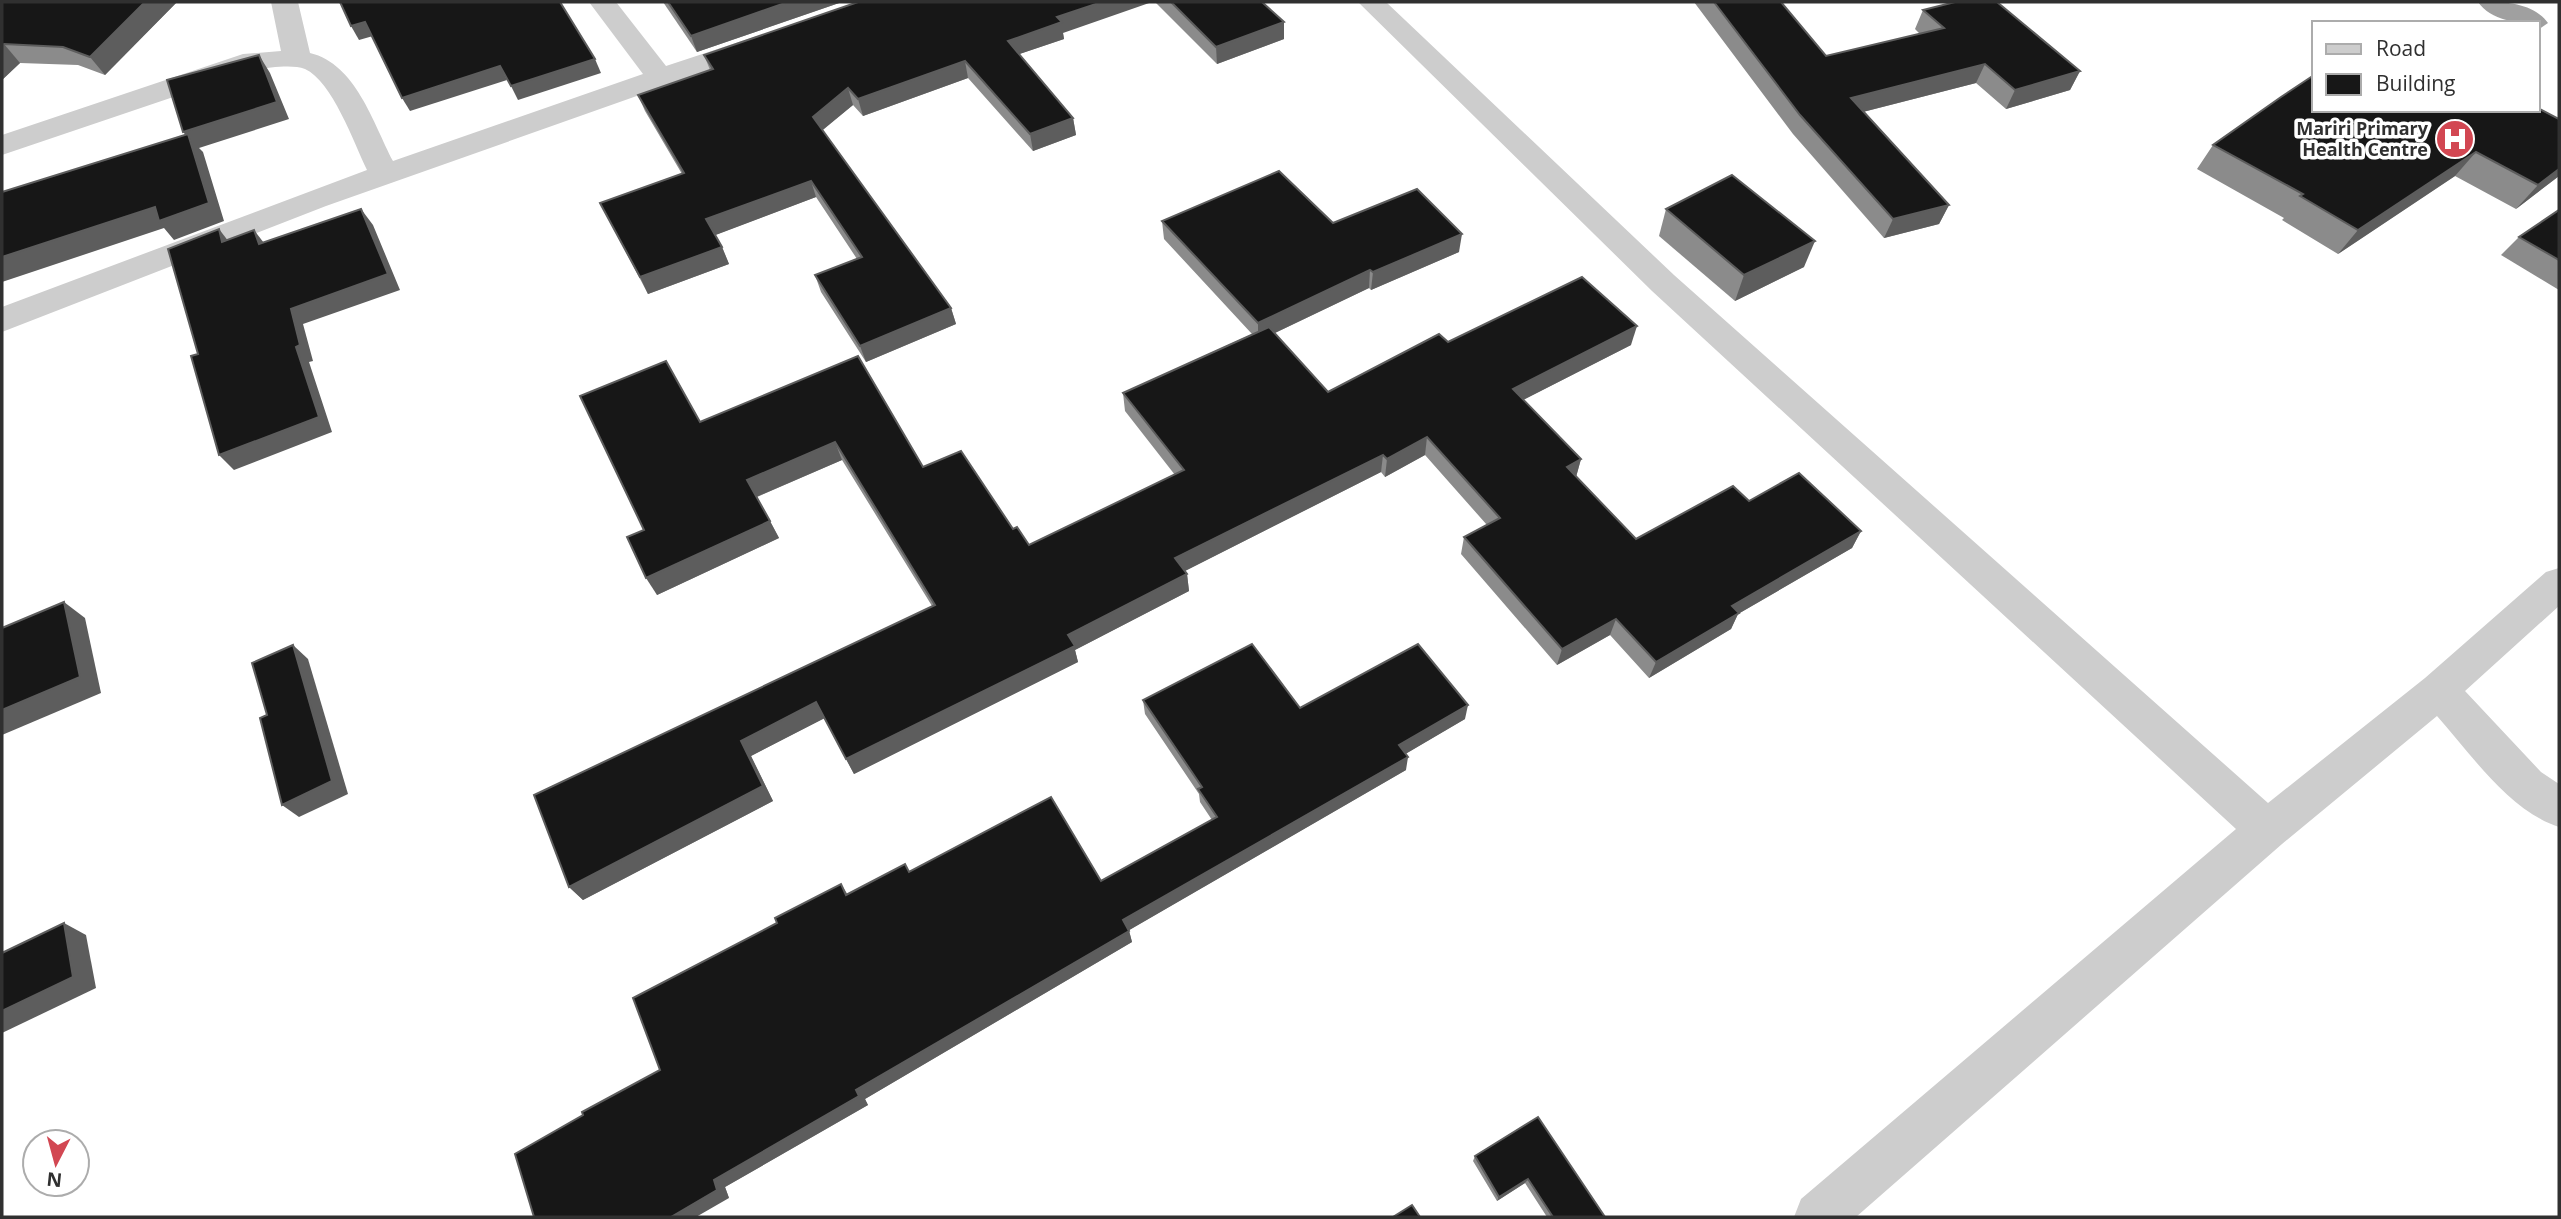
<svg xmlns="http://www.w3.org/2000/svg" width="2561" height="1219" font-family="'Open Sans',sans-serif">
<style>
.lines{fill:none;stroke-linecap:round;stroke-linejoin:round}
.minor{fill:#cdcdcd;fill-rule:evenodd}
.trunk{fill:#a0a0a0;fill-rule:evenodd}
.wall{fill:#8b8b8b}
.shaded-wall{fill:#5d5d5d}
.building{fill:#171717;stroke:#5d5d5d;stroke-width:2}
.labels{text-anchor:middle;stroke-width:7;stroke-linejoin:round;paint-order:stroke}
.far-poi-label{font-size:18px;font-weight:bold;fill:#303030;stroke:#fff;text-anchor:end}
</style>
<rect width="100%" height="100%" fill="#fff"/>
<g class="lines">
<g class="minor">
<path d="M271,2H298L310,53C356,64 373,123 393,161L643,74L589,2H616L666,66L757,36L767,38L771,44L767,50L326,206L2,332V307L367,170C354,143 332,81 305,69C292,64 270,68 256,69L2,155V135L243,54L281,51Z"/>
<path d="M1358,2H1386L1674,275L2268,803L2425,678L2546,572L2559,568V606L2465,691L2541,772L2559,784V827C2508,810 2472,755 2437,716L2282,844L1856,1217H1794L1801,1199L2236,829L1652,291Z"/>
</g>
<path class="trunk" d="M2478,2C2501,1 2533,2 2548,23L2538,30V23C2518,23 2491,21 2478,2Z"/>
</g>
<g class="wall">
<polygon points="2,2 177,2 105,75 78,65 20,63 2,80"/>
<polygon points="663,2 842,2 697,52"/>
<polygon points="1155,2 1262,2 1284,22 1284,39 1217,64"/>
<polygon points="1694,2 1781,2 1826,56 1920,34 1915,29 1923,10 2080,71 2070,90 2006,109 1976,83 1863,112 1949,205 1939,224 1884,238 1793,134"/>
<polygon points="1063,33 1064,39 1019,54 1073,118 1076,135 1033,151 968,78 863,116 853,105 822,130 951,308 956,324 866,362 821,292 815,275 857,259 816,197 715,235 722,247 729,264 648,294 609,220 682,174 645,111 638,95 710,70 704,55"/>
<polygon points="2538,110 2559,176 2516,209 2455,176 2338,254 2282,220 2284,218 2197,169 2213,145"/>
<polygon points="1666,209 1804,267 1735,301 1659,236"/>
<polygon points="2559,210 2559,290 2501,255 2519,237"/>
<polygon points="1162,221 1333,223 1459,252 1371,290 1369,288 1275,333 1328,392 1448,342 1631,345 1523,400 1581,459 1576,477 1636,539 1749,501 1861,531 1852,548 1738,614 1731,629 1649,678 1610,635 1557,665 1461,554 1464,537 1487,525 1425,455 1385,477 1381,472 1185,571 1187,574 1189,591 1075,650 1078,662 854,774 824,718 751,756 773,801 583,900 569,887 932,606 842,460 757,497 779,538 657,595 644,530 700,422 858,356 923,467 1013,529 1029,545 1175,475 1125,411 1123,393 1252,334 1164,239"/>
<polygon points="1143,700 1300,708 1465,719 1405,754 1406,770 1129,930 1132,942 865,1099 868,1105 725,1187 729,1198 583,1115 660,1070 777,923 841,884 848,895 910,872 1101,881 1212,820 1200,802 1199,794 1145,714"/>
<polygon points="1538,1117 1605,1217 1547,1217 1525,1183 1497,1201 1473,1161 1475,1156"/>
</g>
<g class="shaded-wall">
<polygon points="145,2 177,2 105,75 90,57"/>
<polygon points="788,2 842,2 697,52 691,36"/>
<polygon points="1102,2 1152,2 1063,33 1064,39 1011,57 1008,41 1057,17"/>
<polygon points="365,22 373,36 359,40 351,26"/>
<polygon points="1284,22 1284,39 1217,64 1216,47"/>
<polygon points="4,44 20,63 2,80 2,47"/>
<polygon points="259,55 270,73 289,119 199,148 203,152 224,221 174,240 164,228 2,282 2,257 191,141 183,132"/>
<polygon points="595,59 601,73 518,100 511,86"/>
<polygon points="965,61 968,78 863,116 858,99"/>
<polygon points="1985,64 1976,83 1843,117 1851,98"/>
<polygon points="500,66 507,80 410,111 402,98"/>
<polygon points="2080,71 2070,90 2006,109 2015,90"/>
<polygon points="848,88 853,105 818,134 813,117"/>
<polygon points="1073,118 1076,135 1033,151 1030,134"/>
<polygon points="2476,152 2455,176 2338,254 2358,230"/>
<polygon points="2559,169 2559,176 2516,209 2538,185"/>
<polygon points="811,181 816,197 713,236 706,219"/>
<polygon points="1949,205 1939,224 1884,238 1893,219"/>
<polygon points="361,209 373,225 400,290 303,324 313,361 309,362 332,432 234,470 219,455 296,347 291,309"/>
<polygon points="219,229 232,246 222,242"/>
<polygon points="254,230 267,247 259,244"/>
<polygon points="1462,234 1459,252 1371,290 1373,272"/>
<polygon points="1815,241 1804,267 1735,301 1744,275"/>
<polygon points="722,247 729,264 648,294 640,277"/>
<polygon points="1370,270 1369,288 1258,341 1258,323"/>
<polygon points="951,308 956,324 866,362 860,346"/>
<polygon points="1637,326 1631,345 1509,407 1513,389"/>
<polygon points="1427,437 1425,455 1385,477 1387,459"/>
<polygon points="835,442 842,460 756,497 747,480"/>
<polygon points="1383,455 1381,472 1177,575 1175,558"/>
<polygon points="1581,459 1576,477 1567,467"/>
<polygon points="770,521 779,538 657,595 646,578"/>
<polygon points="1861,531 1852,548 1738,614 1731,629 1649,678 1656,662 1732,606"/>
<polygon points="1187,574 1189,591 1075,650 1078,662 854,774 846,759 1068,635"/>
<polygon points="64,602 85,618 101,693 2,735 2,710"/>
<polygon points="1616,619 1610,635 1557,665 1562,649"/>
<polygon points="293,645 308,659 348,794 299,817 282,805"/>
<polygon points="816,702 825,718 751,756 773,801 583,900 569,887 741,741"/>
<polygon points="1468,705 1465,719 1397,759 1399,745"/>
<polygon points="1408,757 1406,770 1126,932 1123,920"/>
<polygon points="64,923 86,935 96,988 2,1033 2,1011"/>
<polygon points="1129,931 1132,942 865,1099 868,1105 725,1187 729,1198 696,1217 671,1217 714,1180 856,1090"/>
<polygon points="1528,1179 1525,1183 1497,1201 1499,1197"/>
</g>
<g class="building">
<polygon points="2,2 145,2 90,57 63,47 4,44 2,47"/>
<polygon points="340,2 560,2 595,59 511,86 500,66 402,98 365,22 351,26"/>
<polygon points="668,2 788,2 691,36"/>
<polygon points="858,2 1102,2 1057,17 1062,22 1008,41 1073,118 1030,134 965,61 858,99 848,88 813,117 951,308 860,346 815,275 862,257 811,181 706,219 722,247 640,277 600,203 684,173 638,95 713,69 704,55"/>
<polygon points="1171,2 1262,2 1284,22 1216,47"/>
<polygon points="1714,2 1781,2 1826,56 1944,28 1923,10 1955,2 1997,2 2080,71 2015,90 1985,64 1851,98 1949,205 1893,219 1800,115"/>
<polygon points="259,55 277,102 183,132 167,80"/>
<polygon points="2314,75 2314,110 2538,110 2538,108 2559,119 2559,169 2538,185 2476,152 2358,230 2300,196 2303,194 2213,145 2281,97"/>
<polygon points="188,134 209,203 159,221 155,207 2,257 2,192"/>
<polygon points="1279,171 1333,223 1417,189 1462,234 1373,272 1370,270 1258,323 1162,221"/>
<polygon points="1732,175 1815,241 1744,275 1666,209"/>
<polygon points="361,209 388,274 291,309 300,345 296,347 319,417 219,455 191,356 198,354 168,249 219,229 222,242 254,230 259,244"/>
<polygon points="2559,210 2559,260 2519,237"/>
<polygon points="1582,277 1637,326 1513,389 1581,459 1567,467 1636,539 1733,486 1749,501 1799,473 1861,531 1732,606 1739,613 1656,662 1616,619 1562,649 1464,537 1500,518 1427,437 1387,459 1383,455 1175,558 1187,574 1068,635 1075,646 846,759 816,702 741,741 763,786 569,887 534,795 935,605 835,442 747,480 770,521 646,578 627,537 644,530 580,396 666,361 700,422 858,356 923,467 961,451 1013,529 1017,527 1029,545 1184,470 1123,393 1269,327 1328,392 1439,334 1448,342"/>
<polygon points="64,602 80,677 2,710 2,628"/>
<polygon points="1252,644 1300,708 1418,644 1468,705 1399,745 1408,757 1123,920 1129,931 856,1090 859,1096 714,1180 717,1190 671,1217 534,1217 515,1154 583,1115 582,1112 660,1070 633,998 777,923 775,918 841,884 846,895 905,864 909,872 1051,797 1101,881 1217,817 1198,789 1202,787 1143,700"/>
<polygon points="293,645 332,781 282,805 260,718 267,715 252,663"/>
<polygon points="64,923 73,977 2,1011 2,953"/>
<polygon points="1538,1117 1605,1217 1553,1217 1528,1179 1499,1197 1475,1156"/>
<polygon points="1412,1205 1420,1217 1393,1217"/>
</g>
<defs>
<symbol id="hospital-disc" viewBox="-11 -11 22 22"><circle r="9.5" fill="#d24752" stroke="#fff"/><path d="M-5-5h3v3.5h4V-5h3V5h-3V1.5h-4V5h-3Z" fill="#fff"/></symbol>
</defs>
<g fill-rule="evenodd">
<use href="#hospital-disc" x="2433" y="117" width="44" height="44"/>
</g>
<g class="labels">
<g class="far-poi-label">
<text x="2428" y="135">Mariri Primary<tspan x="2428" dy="21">Health Centre</tspan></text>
</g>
</g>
<rect width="2561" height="1219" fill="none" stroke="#303030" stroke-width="7"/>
<rect x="2312" y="21" width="228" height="91" fill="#ffffff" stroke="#acacac" stroke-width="2"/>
<rect x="2326" y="44" width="35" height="10" fill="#cdcdcd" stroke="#acacac" stroke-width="2"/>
<text x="2376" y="56" font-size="21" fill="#303030">Road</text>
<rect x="2326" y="74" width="35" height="21" fill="#171717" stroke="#acacac" stroke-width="2"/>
<text x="2376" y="91" font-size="21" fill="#303030">Building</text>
<g transform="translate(56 1163) rotate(186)"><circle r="33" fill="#ffffff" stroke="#acacac" stroke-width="2"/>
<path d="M0-5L12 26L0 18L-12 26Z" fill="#d24752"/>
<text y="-10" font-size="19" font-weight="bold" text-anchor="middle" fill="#303030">N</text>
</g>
</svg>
